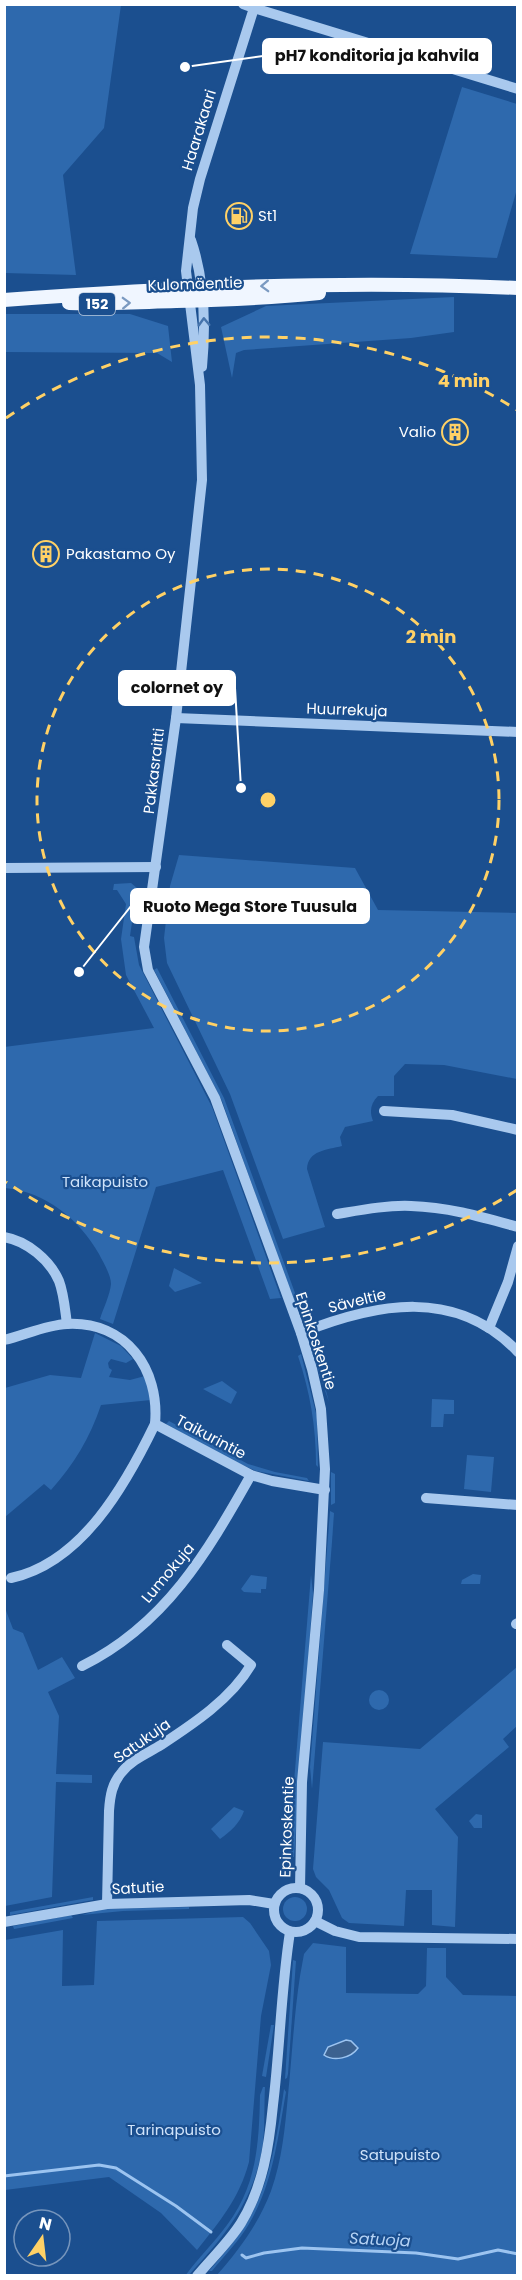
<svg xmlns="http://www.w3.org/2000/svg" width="522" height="2280" font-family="Poppins,sans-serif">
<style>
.green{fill:#2e69ad}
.water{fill:#3c6290;stroke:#9cc4f0;stroke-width:1.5}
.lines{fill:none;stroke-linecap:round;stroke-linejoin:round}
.stream{stroke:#9cc4f0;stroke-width:3}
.minor{stroke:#a9c9ee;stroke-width:10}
.major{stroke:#f0f6ff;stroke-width:14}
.oneway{stroke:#7b9ac1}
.oneway2{stroke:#4674ac}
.ring{fill:none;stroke:#ffd166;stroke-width:3;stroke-dasharray:10 8}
.labels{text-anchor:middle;stroke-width:4.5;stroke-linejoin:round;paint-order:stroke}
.shield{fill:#1b4f8f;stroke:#bbcadd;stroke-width:1.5}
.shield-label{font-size:14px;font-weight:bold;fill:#fff}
.street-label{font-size:15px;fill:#fff;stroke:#1b4f8f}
.poi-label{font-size:15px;fill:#fff;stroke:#1b4f8f;text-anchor:start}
.park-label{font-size:15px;fill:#cfe3fa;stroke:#1b4f8f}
.water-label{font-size:16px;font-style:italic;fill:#b5d3f5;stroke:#1b4f8f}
.centre{fill:#ffd166;stroke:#1b4f8f;stroke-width:3}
.ring-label{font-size:18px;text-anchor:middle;font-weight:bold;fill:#ffd166;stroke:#1b4f8f;stroke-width:4.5;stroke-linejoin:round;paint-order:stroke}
.leader{fill:none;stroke:#fff;stroke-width:2}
.callout-dot{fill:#fff;stroke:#1b4f8f;stroke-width:2}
.callout{fill:#fff;stroke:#fff;stroke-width:2}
.callout-label{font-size:16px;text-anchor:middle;font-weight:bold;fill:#111}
</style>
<rect width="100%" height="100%" fill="#1b4f8f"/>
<g class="green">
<polygon points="5,4 121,5 104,128 63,175 76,275 5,273"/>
<polygon points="462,87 517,104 517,189 497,258 410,254"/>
<polygon points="454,297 454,332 411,338 244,350 236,353 232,378 221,327 266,306"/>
<polygon points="5,314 130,314 168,326 172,362 157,353 5,352"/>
<path d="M179,855L355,868L378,910L517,913V1079L444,1065L405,1064L394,1076V1096H378C371,1103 369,1111 373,1121L345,1127L340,1137L342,1146C327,1150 308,1150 307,1169L325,1227L283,1239L230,1094L167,963L164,938L170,886Z"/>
<path d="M131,883L137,888L130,936L134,937L139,965L212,1107L281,1298L270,1299L223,1170L156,1187L113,1324L100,1319C103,1309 110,1295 111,1284C111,1275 103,1262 99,1254C79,1219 46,1192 5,1188L4,1047L154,1028L126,975L121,939L126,904L117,890H113L114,884Z"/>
<polygon points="157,968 224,1098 299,1304 298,1308 296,1308 222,1101 154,970"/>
<polygon points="174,1268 202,1283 175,1292 169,1286"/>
<path d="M95,1333L121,1346L133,1359L126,1363L111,1359L108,1363L109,1368L112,1370L109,1377L130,1380L145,1376L151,1400L101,1405C90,1438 74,1464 51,1490L44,1484L5,1517V1388L50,1375L81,1378Z"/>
<polygon points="315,1349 329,1402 311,1350"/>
<path d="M301,1354L317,1417L318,1467L316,1465C316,1427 310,1392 298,1356Z"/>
<polygon points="222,1381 237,1392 231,1404 203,1389"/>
<polygon points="432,1399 454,1400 454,1414 444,1414 443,1427 431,1427"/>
<polygon points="169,1421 248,1464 275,1472 307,1478 309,1481 256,1471 225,1457 166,1424"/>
<polygon points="467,1455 494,1457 491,1492 464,1489"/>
<polygon points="331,1472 335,1474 335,1503 331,1505"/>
<polygon points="330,1511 334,1513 332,1542 312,1789 310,1767"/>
<polygon points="473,1574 481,1575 480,1584 461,1584 462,1580"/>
<polygon points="251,1575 267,1577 266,1589 261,1589 261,1593 244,1592 241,1589"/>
<polygon points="311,1575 313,1593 294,1857 288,1855"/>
<polygon points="5,1608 13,1629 23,1633 38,1670 62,1657 75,1678 48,1692 59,1716 56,1774 92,1775 92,1783 56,1782 52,1897 5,1906"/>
<polygon points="517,1667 517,1726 503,1739 509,1747 435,1809 458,1837 455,1927 432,1925 432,1890 406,1890 404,1926 349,1923 342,1918 329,1890 316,1877 313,1869 323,1742 420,1749"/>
<circle cx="379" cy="1700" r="10"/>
<path d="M234,1807L244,1811C240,1823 230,1832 220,1839L211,1829Z"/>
<polygon points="476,1814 482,1815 482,1828 474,1828 469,1821"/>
<polygon points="93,1897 93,1900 10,1915 10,1912"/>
<circle cx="295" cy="1909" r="12"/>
<polygon points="189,1907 189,1909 123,1911 82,1915 103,1909"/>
<polygon points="71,1915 73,1918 14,1929 13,1926"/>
<path d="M243,1917L250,1923L269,1951L271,1965L261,2016L249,2162C239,2199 220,2221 197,2250L161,2213L109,2177L5,2190V1940L63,1930L62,1986L94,1985L97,1921Z"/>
<path d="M313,1943L346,1947V1993L418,1994L426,1986L427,1948H446V1977L463,1995L517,1996V2275L216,2276C239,2250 259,2223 271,2191C282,2160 285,2128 288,2095C292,2056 294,2015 300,1976L304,1954Z"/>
<polygon points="293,1960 296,1961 288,2074 287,2078 285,2079"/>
<polygon points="271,2025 274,2025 266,2077 262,2076"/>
<path d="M263,2087H265C264,2106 265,2125 263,2143C255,2200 226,2234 189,2275L185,2276C198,2258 214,2243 227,2225C257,2185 259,2143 260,2095Z"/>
<path d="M284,2089L286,2092C278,2137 273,2184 249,2224C239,2241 224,2256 212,2271H209C227,2250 246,2229 257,2203C272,2171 279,2124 284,2089Z"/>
</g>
<path class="water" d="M346,2040L351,2041L358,2048C351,2058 334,2062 324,2055L328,2047Z"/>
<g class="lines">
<g class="stream">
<polyline points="4,2176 99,2165 116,2168 176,2206 211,2232"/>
<polyline points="242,2255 246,2258 264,2253 302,2248 416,2253 458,2259 498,2250 518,2254"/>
</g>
<g class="minor">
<polyline points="243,4 254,8 200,179 193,208 186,271 200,385 202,480 176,718 144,947 148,970 215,1098 301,1333 312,1369 321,1409 325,1469 319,1590 302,1782 300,1888"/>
<polyline points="254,8 518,89"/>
<path d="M191,240C205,281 206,324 202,367"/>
<polyline points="176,718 518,732"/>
<polyline points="4,868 156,867"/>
<polyline points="384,1111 452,1115 518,1130"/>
<path d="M337,1214C361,1210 387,1205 411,1206C448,1207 482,1217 518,1227"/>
<path d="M4,1237C27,1241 50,1260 59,1281C64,1294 65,1310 67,1324"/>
<polyline points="489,1328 508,1282 518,1246"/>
<path d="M301,1333C376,1303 456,1287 518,1352"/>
<path d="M4,1340C25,1335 46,1325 67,1324C126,1321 160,1369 155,1424L251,1475L272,1481L325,1490"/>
<polyline points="426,1498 518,1505"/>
<path d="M11,1578C82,1563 126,1484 155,1424"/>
<polyline points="516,1624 518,1623"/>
<path d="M82,1666C165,1625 207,1553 251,1475"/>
<circle cx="296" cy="1910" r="22"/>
<path d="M107,1904L109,1811C110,1796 112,1783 122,1772C131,1760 148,1753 161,1745C193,1724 231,1699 251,1665L227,1645"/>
<polyline points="315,1921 335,1931 359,1937 518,1939"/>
<polyline points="4,1922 107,1904 249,1900 274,1904"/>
<path d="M197,2276C212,2258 229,2242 241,2223C263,2187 269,2146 273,2105C280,2048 281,1989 290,1932"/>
</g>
<g class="major">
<path d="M4,300C175,287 347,280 518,288"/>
<path d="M69,303C105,304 140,302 176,301C224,300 271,298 319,293"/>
</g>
</g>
<defs><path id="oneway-chevron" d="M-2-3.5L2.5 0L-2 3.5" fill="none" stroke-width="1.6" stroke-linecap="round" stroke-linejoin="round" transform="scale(1.5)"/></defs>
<g class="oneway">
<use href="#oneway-chevron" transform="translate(265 286) rotate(178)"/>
<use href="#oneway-chevron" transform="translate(126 303) rotate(-2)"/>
</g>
<use class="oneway2" href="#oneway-chevron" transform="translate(204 322) rotate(-92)"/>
<g class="ring">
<circle cx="268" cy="800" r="231"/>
<path d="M517 1190A463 463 0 0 1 6 1182M6 418A463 463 0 0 1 517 410"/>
</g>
<defs>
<symbol id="fuel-ring" viewBox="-11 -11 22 22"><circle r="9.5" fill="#1b4f8f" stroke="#ffd166" stroke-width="1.5"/><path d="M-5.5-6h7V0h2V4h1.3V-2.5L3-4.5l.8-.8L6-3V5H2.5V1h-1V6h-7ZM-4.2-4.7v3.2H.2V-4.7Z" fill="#ffd166"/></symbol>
<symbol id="building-ring" viewBox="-11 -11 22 22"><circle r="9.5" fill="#1b4f8f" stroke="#ffd166" stroke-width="1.5"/><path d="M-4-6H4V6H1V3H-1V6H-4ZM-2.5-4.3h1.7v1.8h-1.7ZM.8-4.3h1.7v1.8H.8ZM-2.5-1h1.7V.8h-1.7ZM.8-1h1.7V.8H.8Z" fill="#ffd166"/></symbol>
</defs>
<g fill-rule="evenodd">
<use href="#fuel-ring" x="224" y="201" width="30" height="30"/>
<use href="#building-ring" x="440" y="417" width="30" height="30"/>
<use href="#building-ring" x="31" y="539" width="30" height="30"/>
</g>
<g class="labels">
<rect class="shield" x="79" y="293" width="36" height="22" rx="4.5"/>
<g class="shield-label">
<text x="97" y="309">152</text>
</g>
<g class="street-label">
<text transform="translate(199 130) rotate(-73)" y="5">Haarakaari</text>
<text transform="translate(195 284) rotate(-2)" y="5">Kulomäentie</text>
<text transform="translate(347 710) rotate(2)" y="5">Huurrekuja</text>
<text transform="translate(154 771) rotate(-83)" y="5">Pakkasraitti</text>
<text transform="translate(357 1301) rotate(-14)" y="5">Säveltie</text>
<text transform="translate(316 1341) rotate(72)" y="5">Epinkoskentie</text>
<text transform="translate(211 1437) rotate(28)" y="5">Taikurintie</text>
<text transform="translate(168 1573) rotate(-50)" y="5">Lumokuja</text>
<text transform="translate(142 1741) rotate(-35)" y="5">Satukuja</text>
<text transform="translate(287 1827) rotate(-88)" y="5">Epinkoskentie</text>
<text transform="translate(138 1888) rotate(-3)" y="5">Satutie</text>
</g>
<g class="poi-label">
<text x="258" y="221">St1</text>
<text x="436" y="437" text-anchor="end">Valio</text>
<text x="66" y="559">Pakastamo Oy</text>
</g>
<g class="park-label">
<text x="105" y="1187">Taikapuisto</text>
<text x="174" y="2135">Tarinapuisto</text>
<text x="400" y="2160">Satupuisto</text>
</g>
<g class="water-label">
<text transform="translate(380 2239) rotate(3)" y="6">Satuoja</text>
</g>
</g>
<circle cx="268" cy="800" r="9" class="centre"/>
<g class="ring-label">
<text x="464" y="387">4 min</text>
<text x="431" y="643">2 min</text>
</g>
<path class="leader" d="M185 67L263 56M241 788L235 688M79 972L131 906"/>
<g class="callout-dot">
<circle cx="185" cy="67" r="6"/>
<circle cx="241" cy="788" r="6"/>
<circle cx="79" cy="972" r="6"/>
</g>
<g class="callout">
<rect x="263" y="39" width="228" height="34" rx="6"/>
<rect x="119" y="671" width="116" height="34" rx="6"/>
<rect x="131" y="889" width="238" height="34" rx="6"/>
</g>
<g class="callout-label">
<text x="377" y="61">pH7 konditoria ja kahvila</text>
<text x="177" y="693">colornet oy</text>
<text x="250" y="912">Ruoto Mega Store Tuusula</text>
</g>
<rect width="522" height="2280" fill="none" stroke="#ffffff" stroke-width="12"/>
<g transform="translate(42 2238) rotate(14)"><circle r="28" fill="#1b4f8f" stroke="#7695bc" stroke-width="1.5"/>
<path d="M0-4.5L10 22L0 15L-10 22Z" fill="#ffd166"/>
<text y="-9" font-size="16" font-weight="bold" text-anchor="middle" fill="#ffffff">N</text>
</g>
</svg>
